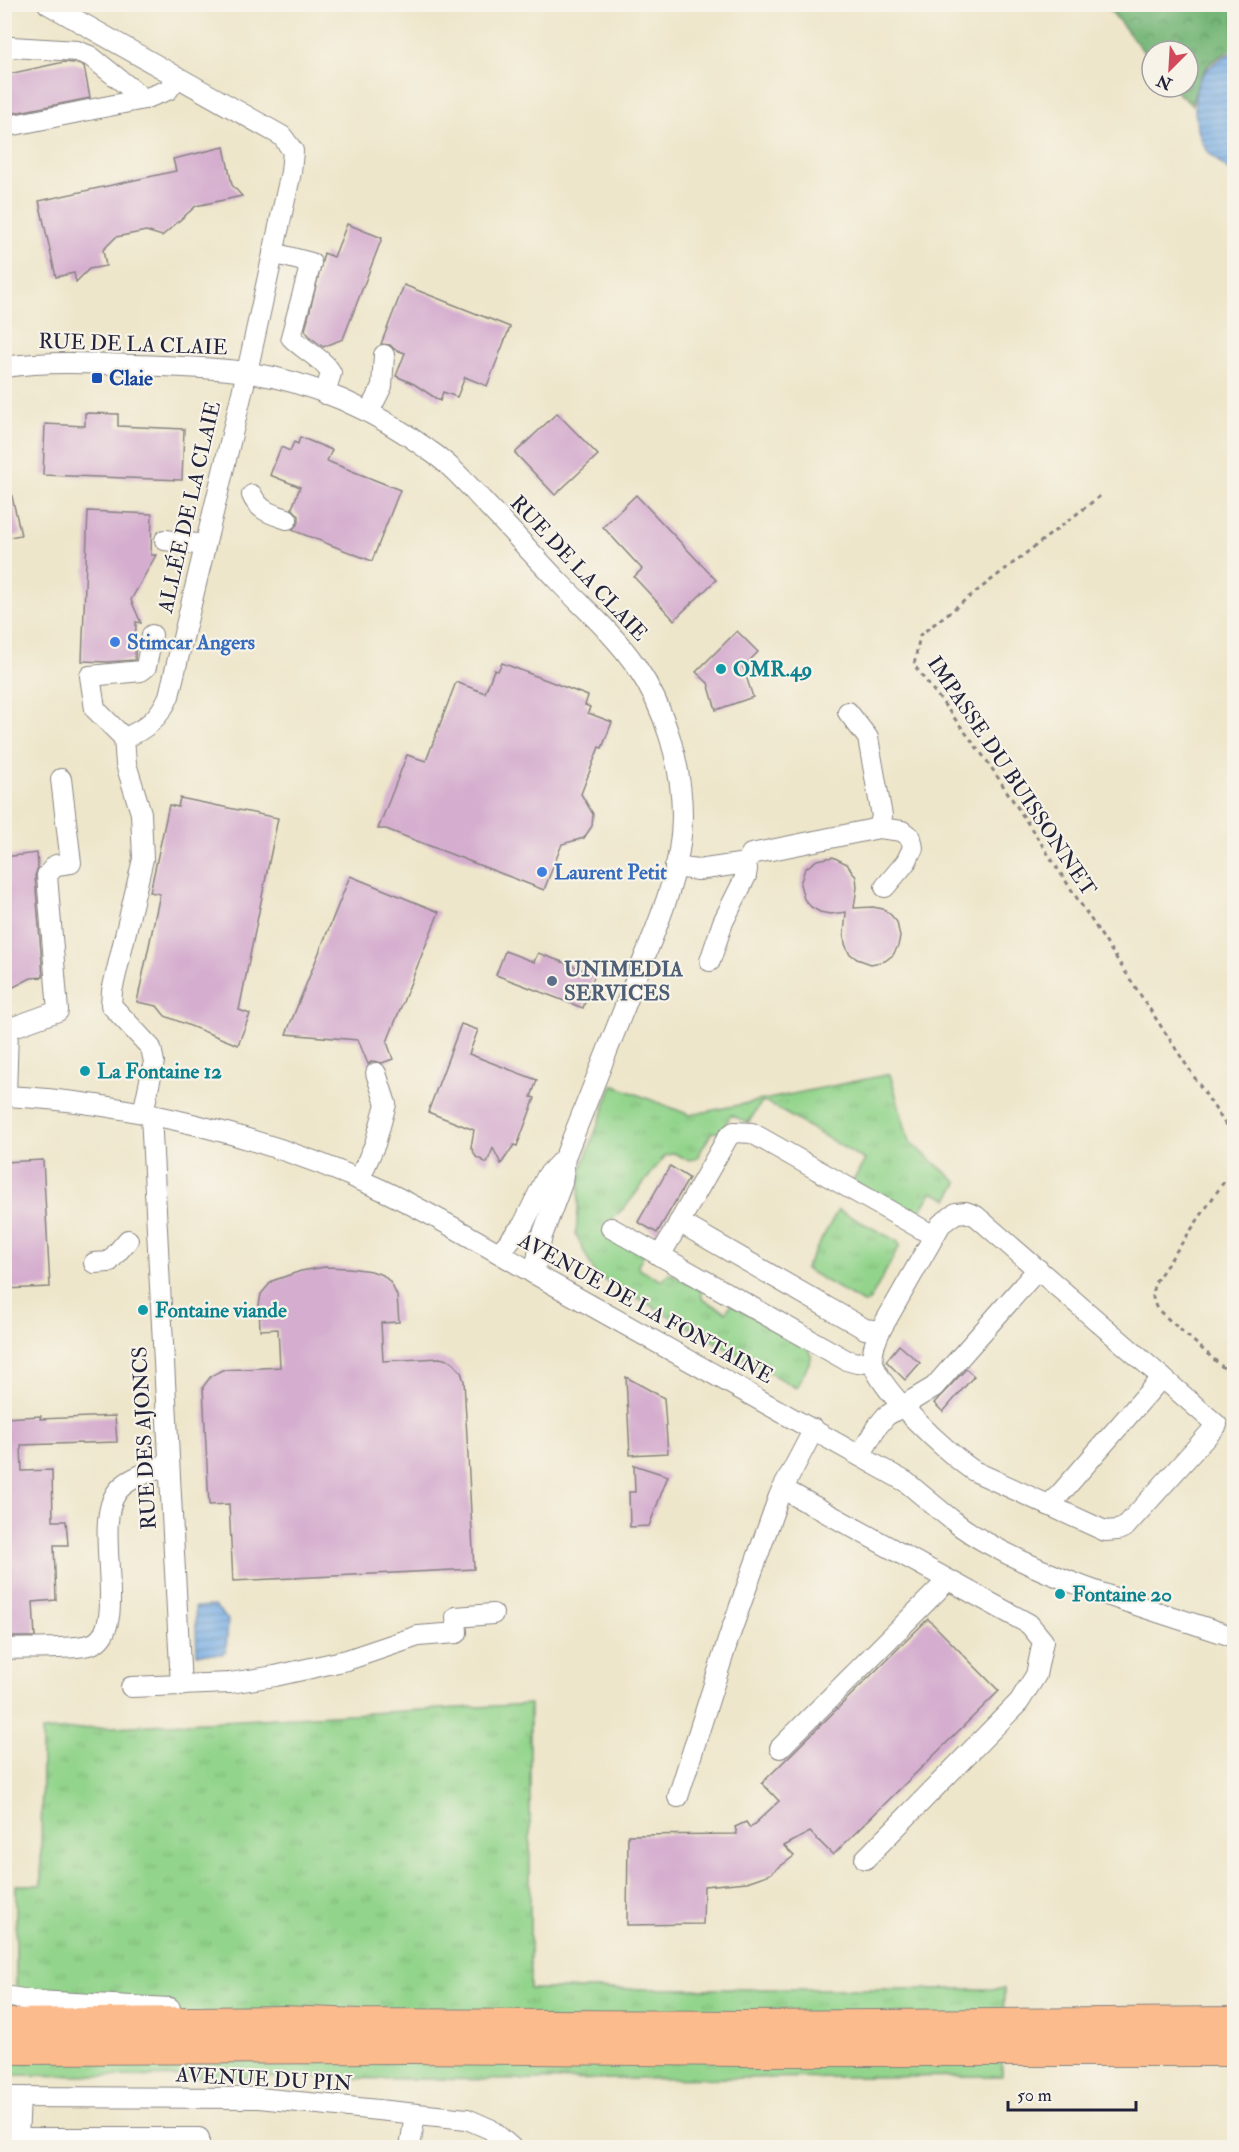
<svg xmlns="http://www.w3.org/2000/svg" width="1239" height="2152" font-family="'IM FELL Double Pica',serif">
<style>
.grass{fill:url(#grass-tufts);stroke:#5a7b63;stroke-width:1.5}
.forest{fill:url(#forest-crowns);stroke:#4c6c59;stroke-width:1.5}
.water{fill:url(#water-rules);stroke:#4c6790;stroke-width:1.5}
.building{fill:#d5aecf}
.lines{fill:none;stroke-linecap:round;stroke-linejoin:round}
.minor-casing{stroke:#888482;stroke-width:22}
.highway-casing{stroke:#888482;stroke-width:32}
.path{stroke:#888482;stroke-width:3;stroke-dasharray:4.5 4.5;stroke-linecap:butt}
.minor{stroke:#fff;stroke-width:20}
.highway{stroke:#fbbb8c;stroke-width:30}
.transit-dot{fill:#1a4fb4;stroke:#f7f3e8;stroke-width:2}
.shop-dot{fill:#3f7fe0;stroke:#f7f3e8;stroke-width:2}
.culture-dot{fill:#0f9aa8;stroke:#f7f3e8;stroke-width:2}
.service-dot{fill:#5c6f8a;stroke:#f7f3e8;stroke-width:2}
.labels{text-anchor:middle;stroke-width:4.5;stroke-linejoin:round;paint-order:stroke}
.street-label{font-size:21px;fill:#22223b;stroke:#f7f3e8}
.transit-label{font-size:21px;font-weight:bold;fill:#164399;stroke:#f7f3e8;text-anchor:start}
.shop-label{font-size:21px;font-weight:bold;fill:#366cbe;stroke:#f7f3e8;text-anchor:start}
.culture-label{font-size:21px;font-weight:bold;fill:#0d838f;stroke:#f7f3e8;text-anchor:start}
.service-label{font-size:21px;font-weight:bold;fill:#4e5e75;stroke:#f7f3e8;text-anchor:start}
</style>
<defs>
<pattern id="grass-tufts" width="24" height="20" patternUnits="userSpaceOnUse" patternTransform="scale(1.5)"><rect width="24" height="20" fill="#92d48b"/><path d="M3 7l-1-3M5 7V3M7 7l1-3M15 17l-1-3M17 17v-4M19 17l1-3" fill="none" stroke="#7eb679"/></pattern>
<pattern id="forest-crowns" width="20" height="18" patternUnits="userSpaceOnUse" patternTransform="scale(1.5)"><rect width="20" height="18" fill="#75b677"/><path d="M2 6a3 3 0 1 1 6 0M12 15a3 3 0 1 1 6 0" fill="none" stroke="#609463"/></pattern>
<pattern id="water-rules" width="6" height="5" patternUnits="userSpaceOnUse" patternTransform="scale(1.5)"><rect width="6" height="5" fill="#75ace4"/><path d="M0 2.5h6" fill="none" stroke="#608cba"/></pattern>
</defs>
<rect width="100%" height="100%" fill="#f7f3e8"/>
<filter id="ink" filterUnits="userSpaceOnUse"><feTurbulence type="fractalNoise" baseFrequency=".0167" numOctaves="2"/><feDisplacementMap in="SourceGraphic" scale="12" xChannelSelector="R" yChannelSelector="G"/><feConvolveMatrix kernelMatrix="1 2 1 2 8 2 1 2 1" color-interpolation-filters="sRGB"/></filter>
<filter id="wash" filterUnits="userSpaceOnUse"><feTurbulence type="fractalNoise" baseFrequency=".008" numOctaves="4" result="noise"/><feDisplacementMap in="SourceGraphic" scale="24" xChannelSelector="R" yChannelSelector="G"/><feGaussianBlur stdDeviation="1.35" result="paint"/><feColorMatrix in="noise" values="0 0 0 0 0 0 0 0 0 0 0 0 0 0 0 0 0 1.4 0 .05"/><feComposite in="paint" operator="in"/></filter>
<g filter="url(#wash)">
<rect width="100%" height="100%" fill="#eee6ca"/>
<g class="grass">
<polygon points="890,1074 909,1141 958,1183 948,1199 932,1192 916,1219 853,1181 865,1160 768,1103 761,1103 748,1123 731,1115 721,1133 712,1132 696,1159 688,1160 674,1153 665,1156 626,1206 608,1223 644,1254 638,1265 639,1269 660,1280 663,1280 669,1273 702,1291 702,1299 726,1312 731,1304 807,1348 811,1355 811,1359 796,1388 595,1274 576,1235 581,1170 613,1085 690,1115"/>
<polygon points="838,1210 897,1241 900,1245 870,1300 865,1304 805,1269"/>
<polygon points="530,1704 530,1989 1004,1989 1002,2076 515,2080 5,2075 5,2003 16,2003 16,1885 41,1885 42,1731"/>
</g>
<path class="forest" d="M1106,5H1234V49C1205,61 1198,75 1192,105L1171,87H1188V51H1152V62Z"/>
<g class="water">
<path d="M1234,52V175C1226,167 1213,159 1207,150C1195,133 1190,95 1201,77C1209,66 1222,56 1234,52Z"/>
<polygon points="215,1606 228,1620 226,1651 223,1654 197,1654 195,1607"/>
</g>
<g id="blocks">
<g class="building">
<polygon points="64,62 74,63 84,66 90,98 4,115 4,75"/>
<polygon points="224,147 232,185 242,196 196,206 162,236 146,231 116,237 103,250 106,266 89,269 76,282 74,273 56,277 39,201 176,171 173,159"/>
<polygon points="347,224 382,238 343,339 323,347 310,337 305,330 324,253 334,257"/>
<polygon points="404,285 510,327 487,386 465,377 457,397 443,392 440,401 414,384 396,376 405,353 394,349 390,345 381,344"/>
<polygon points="85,413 118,414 118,426 184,429 182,480 43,475 45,424 85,426"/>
<polygon points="557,413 598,455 555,495 515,453"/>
<polygon points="300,437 332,450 327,461 400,490 372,561 292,530 299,522 299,516 292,508 300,487 270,475 281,447 290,451 294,442 298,444"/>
<polygon points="10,488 21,535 4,538 4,489"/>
<polygon points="636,495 716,580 674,620 634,577 642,569 603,527"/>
<polygon points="88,511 152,514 151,555 156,555 131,600 141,623 136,622 135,660 107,662 82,661"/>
<polygon points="737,631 758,652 743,667 753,697 716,710 708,683 696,672"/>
<polygon points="502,663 588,696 585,705 590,707 588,713 612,722 602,748 599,747 581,794 593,814 592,826 584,838 562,844 544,890 386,829 378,829 407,755 426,761 456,682 485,693 494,670 498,671"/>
<polygon points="180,798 278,818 239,1010 250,1014 238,1045 165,1016 157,1006 137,1002 160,894 150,892 169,805 178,807"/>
<polygon points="37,853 38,867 35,876 43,977 31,978 4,992 4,857"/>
<polygon points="833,857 847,864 856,877 857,887 854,908 873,907 883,909 891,915 897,922 900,937 898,946 893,955 885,961 871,964 857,959 849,953 845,944 844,934 846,912 830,914 820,912 811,907 804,899 800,884 805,869 817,860"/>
<polygon points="350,876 439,912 387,1042 393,1059 382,1063 373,1061 368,1064 358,1040 286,1034"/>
<polygon points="505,951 534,962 538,953 595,974 583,1008 496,975"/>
<polygon points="461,1024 478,1030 469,1054 537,1080 531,1097 535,1098 517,1146 514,1145 501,1164 493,1148 487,1163 476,1157 471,1147 474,1130 428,1112"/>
<polygon points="43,1160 50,1287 4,1289 4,1162"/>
<polygon points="670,1166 689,1178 657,1233 638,1222"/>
<polygon points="325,1267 349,1268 371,1271 383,1275 391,1283 397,1296 399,1322 381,1323 383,1361 440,1358 451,1361 461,1372 464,1381 474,1569 233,1581 229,1504 209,1505 203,1387 211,1376 222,1370 280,1367 278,1329 260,1330 259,1305 261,1294 272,1281 301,1271"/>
<polygon points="899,1345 920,1363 905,1380 886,1361"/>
<polygon points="966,1369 974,1376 943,1412 934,1403"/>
<polygon points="626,1377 664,1398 668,1453 630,1455"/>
<polygon points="41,1416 40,1419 115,1416 117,1442 21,1445 22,1471 52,1470 53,1521 66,1521 68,1545 54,1545 56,1600 33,1602 35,1637 4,1637 4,1418"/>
<polygon points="634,1465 668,1476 649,1526 630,1527 629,1492 635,1492"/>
<polygon points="928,1619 999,1691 833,1855 810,1832 784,1846 794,1856 770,1874 747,1882 704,1886 703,1924 627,1925 628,1835 737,1834 735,1827 746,1822 750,1828 779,1801 762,1783"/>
</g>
</g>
</g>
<g filter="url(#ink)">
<use href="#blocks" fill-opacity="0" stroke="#888482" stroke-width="1.5"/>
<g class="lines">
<defs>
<g id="minor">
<path d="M48,4L282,136L293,151L291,172L247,372L169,696C160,717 146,730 124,738"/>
<polyline points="12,47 77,51 90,56 144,99"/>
<polyline points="9,126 144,99 168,90 177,77"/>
<path d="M273,253L311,263L291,337C303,350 324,359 331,373L325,394"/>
<path d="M4,367C47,361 89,363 131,365C169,366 208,367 245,372C312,381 376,411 430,451C451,465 468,485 485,503C510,529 534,556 559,582C585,609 615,635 636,666C665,708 682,765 682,816C682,875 654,932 633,986C610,1043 588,1100 565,1157L562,1183L542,1236L534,1274"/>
<polyline points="369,412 382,386 384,355"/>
<path d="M252,495C259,511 272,514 287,519"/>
<polyline points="165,540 204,545"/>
<polyline points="879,828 902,831 911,838 913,848 906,862 885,887"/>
<polyline points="746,863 751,854 879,828 882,816 868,738 848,712"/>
<polyline points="675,867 698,870 746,863 747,869 746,876 723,922 710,961"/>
<path d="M4,1096C125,1101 270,1137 380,1189C444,1219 505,1258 567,1292C681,1355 794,1418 906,1482C932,1503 957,1527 987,1543C1064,1586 1151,1609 1234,1637"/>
<polyline points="6,1096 8,1029 58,1011 47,875 56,865 71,863 61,779"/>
<polyline points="143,1113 154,1062 151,1048 111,1005 112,991 143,859 141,813 126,764 124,738 95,709 90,676 141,671 146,667 152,635"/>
<polyline points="151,1115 181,1686"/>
<polyline points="359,1180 375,1144 386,1104 376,1073"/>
<path d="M966,1212L976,1216L1217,1425L1125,1527L1118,1530L1105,1531L974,1471C950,1456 878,1389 873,1362C871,1351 876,1341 880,1331L941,1224L956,1213Z"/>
<polyline points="679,1222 865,1329 880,1331"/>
<polyline points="611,1228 846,1360 857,1363 872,1360"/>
<polyline points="499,1253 523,1225 547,1176 565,1157"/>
<polyline points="660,1256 728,1137 734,1132 752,1133 934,1236"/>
<polyline points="94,1263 109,1262 128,1240"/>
<polyline points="860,1456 876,1428 886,1416 934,1387 1038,1269"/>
<polyline points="783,1489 1029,1624 1043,1641 1036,1675 1019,1702 865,1859"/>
<polyline points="1048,1505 1060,1494 1162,1377"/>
<path d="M4,1649C24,1648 77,1650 92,1644C131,1628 91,1526 117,1492C128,1477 153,1471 169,1463"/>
<polyline points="131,1687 230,1683 275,1676 347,1660 418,1636 457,1633 456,1617 493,1614"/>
<polyline points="780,1748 948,1580"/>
<polyline points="678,1797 729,1637 779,1496 814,1429"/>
<polyline points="4,1996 36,2001 170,2008"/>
<polyline points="4,2097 259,2098 467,2119 490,2129 512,2148"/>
<polyline points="20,2097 18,2138 199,2138 199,2148"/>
<polyline points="410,2148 415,2114"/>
</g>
<g id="highway">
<polyline points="4,2024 282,2021 361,2024 749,2026 1234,2022"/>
<polyline points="4,2049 412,2048 745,2051 1234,2051"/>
</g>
</defs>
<use href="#minor" class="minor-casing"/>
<use href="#highway" class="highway-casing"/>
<g class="path">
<polyline points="1100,496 920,635 914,665 987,761 1231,1133 1234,1155"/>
<path d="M1234,1167L1156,1281C1151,1291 1152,1299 1157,1309L1234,1377"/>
</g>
<use href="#minor" class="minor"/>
<use href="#highway" class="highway"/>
</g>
</g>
<rect class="transit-dot" x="91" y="372" width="12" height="12" rx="3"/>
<g class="shop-dot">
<circle cx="115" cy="642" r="6"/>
<circle cx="542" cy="872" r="6"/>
</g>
<g class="culture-dot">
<circle cx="721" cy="669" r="6"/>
<circle cx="85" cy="1071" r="6"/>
<circle cx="143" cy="1310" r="6"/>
<circle cx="1060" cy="1594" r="6"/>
</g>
<circle class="service-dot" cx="552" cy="981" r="6"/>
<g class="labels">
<g class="street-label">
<text transform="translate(133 344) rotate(2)" y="7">RUE DE LA CLAIE</text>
<text transform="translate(189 507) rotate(-77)" y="7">ALLÉE DE LA CLAIE</text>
<text transform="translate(579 568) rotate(47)" y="7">RUE DE LA CLAIE</text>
<text transform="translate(1012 776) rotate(56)" y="7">IMPASSE DU BUISSONNET</text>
<text transform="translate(646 1308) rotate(29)" y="7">AVENUE DE LA FONTAINE</text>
<text transform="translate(144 1438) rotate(-93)" y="7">RUE DES AJONCS</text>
<text transform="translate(264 2079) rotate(3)" y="7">AVENUE DU PIN</text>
</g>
<g class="transit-label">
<text x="109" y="385">Claie</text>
</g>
<g class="shop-label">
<text x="127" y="649">Stimcar Angers</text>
<text x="554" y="879">Laurent Petit</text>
</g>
<g class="culture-label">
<text x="733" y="676">OMR.49</text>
<text x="97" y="1078">La Fontaine 12</text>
<text x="155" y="1317">Fontaine viande</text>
<text x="1072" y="1601">Fontaine 20</text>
</g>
<g class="service-label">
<text x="564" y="976">UNIMEDIA<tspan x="564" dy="24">SERVICES</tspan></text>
</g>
</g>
<rect width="1239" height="2152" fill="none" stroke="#f7f3e8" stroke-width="24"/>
<g transform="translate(1170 69) rotate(204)"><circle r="28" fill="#f7f3e8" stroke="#a29fa3" stroke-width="1.5"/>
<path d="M0-4.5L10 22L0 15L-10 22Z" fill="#d1495b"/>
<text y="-9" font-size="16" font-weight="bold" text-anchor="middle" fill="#22223b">N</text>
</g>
<path d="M1008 2101v9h128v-9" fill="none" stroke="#22223b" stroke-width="3"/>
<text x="1017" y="2101" font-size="18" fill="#22223b" stroke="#f7f3e8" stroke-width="4.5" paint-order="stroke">50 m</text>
</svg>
